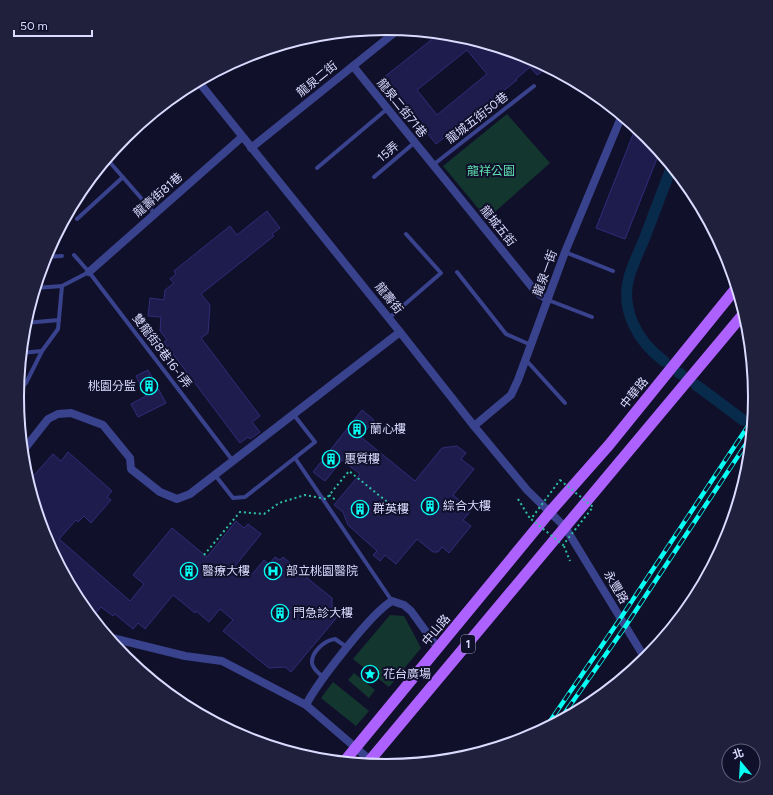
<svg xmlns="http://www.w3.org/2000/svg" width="773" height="795" font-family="Figtree,'Noto Sans TC',sans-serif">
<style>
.green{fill:#13362f}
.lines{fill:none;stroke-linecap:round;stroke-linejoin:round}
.canal{stroke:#092b4b;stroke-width:11}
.building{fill:#1e1b4d;stroke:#312c7a;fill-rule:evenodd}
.path{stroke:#2cc1a3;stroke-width:2;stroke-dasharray:2 3;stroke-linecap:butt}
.service{stroke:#39428c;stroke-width:4}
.minor{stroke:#39428c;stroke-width:8}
.tertiary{stroke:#39428c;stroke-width:8}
.primary{stroke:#ad61ff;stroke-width:11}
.rail-casing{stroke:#06fff4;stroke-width:4.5}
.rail{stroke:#11102b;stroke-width:3;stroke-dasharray:9;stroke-linecap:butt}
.path-bridge{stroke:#2cc1a3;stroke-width:2;stroke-dasharray:2 3;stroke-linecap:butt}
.labels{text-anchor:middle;stroke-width:4;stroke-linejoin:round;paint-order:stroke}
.shield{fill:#11102b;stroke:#9e9ebf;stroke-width:1}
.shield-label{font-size:11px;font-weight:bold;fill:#dadbff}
.street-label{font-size:12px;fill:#dadbff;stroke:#11102b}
.park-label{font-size:12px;fill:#60e5b1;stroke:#11102b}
.poi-label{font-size:12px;fill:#dadbff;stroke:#11102b;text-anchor:start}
.rim{fill:none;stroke:#dadbff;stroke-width:2}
</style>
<rect width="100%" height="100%" fill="#11102b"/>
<g class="green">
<polygon points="507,114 550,163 487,219 443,166"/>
<polygon points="390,615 404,616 421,648 389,687 353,659"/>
<polygon points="354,673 375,690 369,698 348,680"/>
<polygon points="333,682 369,711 356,726 321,698"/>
</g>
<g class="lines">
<g class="canal">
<path d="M664,361C638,342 620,310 629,277C633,263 640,250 645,237C654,213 663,190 672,166"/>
<polyline points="679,373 681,374"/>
<polyline points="696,385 743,420"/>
</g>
</g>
<g class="building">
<path d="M440,33L459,35L528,56L548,67L537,75L530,67L516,79L517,80L436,144L383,78ZM467,50L487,74L437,115L417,90Z"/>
<polygon points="636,127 648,136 660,151 625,239 596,228"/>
<polygon points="267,211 280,228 272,234 274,236 201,294 210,305 208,333 201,338 260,416 252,422 260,432 250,439 248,437 240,443 164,342 167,340 160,331 161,317 148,316 150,298 164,300 165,290 174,283 170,279 176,274 174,271 230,226 237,235"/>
<polygon points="148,370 166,403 138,417 131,404 146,396 136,376"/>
<polygon points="362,410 374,420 361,437 415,481 442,448 457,446 466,453 461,459 474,469 453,495 469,508 470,512 463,520 471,526 449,553 442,547 438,552 433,552 417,539 396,564 385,555 380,561 373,555 377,551 348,525 343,512 334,505 360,474 342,460 325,481 313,472"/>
<polygon points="68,452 112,491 107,497 111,500 91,523 84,516 78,522 76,520 59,539 130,601 144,584 133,575 172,528 207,557 236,521 244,528 248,524 261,534 235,566 249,578 264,560 269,564 275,557 280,560 283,557 295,567 298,564 310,574 307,578 332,598 332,611 338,616 291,672 285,667 269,668 223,631 233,620 220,609 209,622 196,611 195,613 173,595 145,629 138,623 133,629 115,614 113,616 101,607 95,614 77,599 45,539 28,482 53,454 61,461"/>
</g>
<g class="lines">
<g class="path">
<polyline points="329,495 337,501"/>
<polyline points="518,499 531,520"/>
<polyline points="564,546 570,561"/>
</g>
<g class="service">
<polyline points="245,56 248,59 255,53"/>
<polyline points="107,159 155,214"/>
<polyline points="433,165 534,86"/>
<polyline points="317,168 387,109"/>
<polyline points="374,177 414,143"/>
<polyline points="77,219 123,177"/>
<polyline points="62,225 66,225"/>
<polyline points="565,252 613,271"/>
<polyline points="74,255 89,272 233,461"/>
<polyline points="45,257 62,256"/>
<polyline points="457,272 506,334 531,345"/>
<polyline points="35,288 62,286"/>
<polyline points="548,300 592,317"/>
<polyline points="389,318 441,273 406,234"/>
<polyline points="25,323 59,320"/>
<polyline points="21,353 42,351"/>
<polyline points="526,360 565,403"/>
<polyline points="18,392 26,383 42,351 58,329 62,286 89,272"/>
<polyline points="295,458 392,601"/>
<polyline points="215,475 233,498 245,497 315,442 294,415"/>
<path d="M323,677C319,673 313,670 312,663C311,652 325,640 335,639L348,648"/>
</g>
<g class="minor">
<polyline points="353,66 536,292 548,300"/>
<polyline points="251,148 399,29"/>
<polyline points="89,272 242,137"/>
<polyline points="474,426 511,395 518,380 565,252 622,115"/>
<polyline points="22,452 48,419 58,414 71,413 103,425 130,458 131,469 160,492 177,499 190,494 400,332"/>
<polyline points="108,637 185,656 222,661 306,705 370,760"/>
<path d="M306,705C317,683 372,612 392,601L404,605L411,611L438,648"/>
</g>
<polyline class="tertiary" points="198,81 400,332 474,426 527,490 565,527 646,660"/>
<g class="primary">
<polyline points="343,763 549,513 609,445 737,287"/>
<polyline points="366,765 745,312"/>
</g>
<defs>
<g id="rail">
<polyline points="557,724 625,627 752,435"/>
<polyline points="544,730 620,619 754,417"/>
</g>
</defs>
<use href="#rail" class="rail-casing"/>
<use href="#rail" class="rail"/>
<g class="path-bridge">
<polygon points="560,480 593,507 563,545 531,519"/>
<polyline points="204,555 240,512 264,514 279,503 305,495 326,499 349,471 391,505 394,501"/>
</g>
</g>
<defs>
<symbol id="building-ring" viewBox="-11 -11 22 22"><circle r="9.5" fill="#11102b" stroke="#06fff4" stroke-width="1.5"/><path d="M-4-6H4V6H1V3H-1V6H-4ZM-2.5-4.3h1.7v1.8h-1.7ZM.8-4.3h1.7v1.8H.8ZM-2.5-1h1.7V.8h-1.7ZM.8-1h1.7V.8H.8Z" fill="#06fff4"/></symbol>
<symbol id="hospital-ring" viewBox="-11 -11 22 22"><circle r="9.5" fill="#11102b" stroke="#06fff4" stroke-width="1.5"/><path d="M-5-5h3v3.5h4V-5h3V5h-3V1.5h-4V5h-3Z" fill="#06fff4"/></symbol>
<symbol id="sight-ring" viewBox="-11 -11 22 22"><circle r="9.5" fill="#11102b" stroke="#06fff4" stroke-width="1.5"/><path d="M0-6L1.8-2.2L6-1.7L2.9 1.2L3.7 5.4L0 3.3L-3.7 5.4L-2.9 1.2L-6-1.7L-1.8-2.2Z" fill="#06fff4"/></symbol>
</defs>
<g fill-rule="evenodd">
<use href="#building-ring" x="139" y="376" width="20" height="20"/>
<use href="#building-ring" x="347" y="419" width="20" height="20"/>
<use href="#building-ring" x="321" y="449" width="20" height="20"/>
<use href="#building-ring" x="420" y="496" width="20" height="20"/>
<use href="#building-ring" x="350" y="499" width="20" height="20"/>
<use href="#building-ring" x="179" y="561" width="20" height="20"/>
<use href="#hospital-ring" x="263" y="561" width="20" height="20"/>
<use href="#building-ring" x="270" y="603" width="20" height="20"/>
<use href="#sight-ring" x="360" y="664" width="20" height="20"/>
</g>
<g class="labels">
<rect class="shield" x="461" y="635" width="14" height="18" rx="3"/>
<g class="shield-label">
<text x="468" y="648">1</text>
</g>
<g class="street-label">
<text transform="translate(317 79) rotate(-39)" y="4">龍泉二街</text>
<text transform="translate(402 108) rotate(51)" y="4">龍泉二街71巷</text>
<text transform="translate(477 118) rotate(-38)" y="4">龍城五街50巷</text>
<text transform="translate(388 152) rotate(-40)" y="4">15弄</text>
<text transform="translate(158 195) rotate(-41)" y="4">龍壽街81巷</text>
<text transform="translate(498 226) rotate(51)" y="4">龍城五街</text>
<text transform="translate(545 273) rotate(-70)" y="4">龍泉一街</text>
<text transform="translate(389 298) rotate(51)" y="4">龍壽街</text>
<text transform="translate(162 351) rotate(53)" y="4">雙龍街8巷16-1弄</text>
<text transform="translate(634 393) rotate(-51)" y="4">中華路</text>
<text transform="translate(616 587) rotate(60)" y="4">永豐路</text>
<text transform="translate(436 630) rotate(-50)" y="4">中山路</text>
</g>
<g class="park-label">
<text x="491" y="175">龍祥公園</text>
</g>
<g class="poi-label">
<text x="136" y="390" text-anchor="end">桃園分監</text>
<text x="370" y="433">蘭心樓</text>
<text x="344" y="463">惠質樓</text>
<text x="443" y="510">綜合大樓</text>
<text x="373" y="513">群英樓</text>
<text x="202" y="575">醫療大樓</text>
<text x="286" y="575">部立桃園醫院</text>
<text x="293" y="617">門急診大樓</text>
<text x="383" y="678">花台廣場</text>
</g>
</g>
<path d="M0 0H773V795H0ZM24 397a362 362 0 1 1 724 0a362 362 0 1 1-724 0Z" fill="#21203c" fill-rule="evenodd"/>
<path class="rim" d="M24 397a362 362 0 1 1 724 0a362 362 0 1 1-724 0Z"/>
<g transform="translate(741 763) rotate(342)"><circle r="19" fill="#11102b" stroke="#616180"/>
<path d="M0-3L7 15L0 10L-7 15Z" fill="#06fff4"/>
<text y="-6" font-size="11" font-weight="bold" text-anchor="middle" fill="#dadbff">北</text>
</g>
<path d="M14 30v6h78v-6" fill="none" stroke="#dadbff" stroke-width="2"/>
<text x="20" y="30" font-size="12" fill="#dadbff" stroke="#11102b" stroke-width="3" paint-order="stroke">50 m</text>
</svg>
